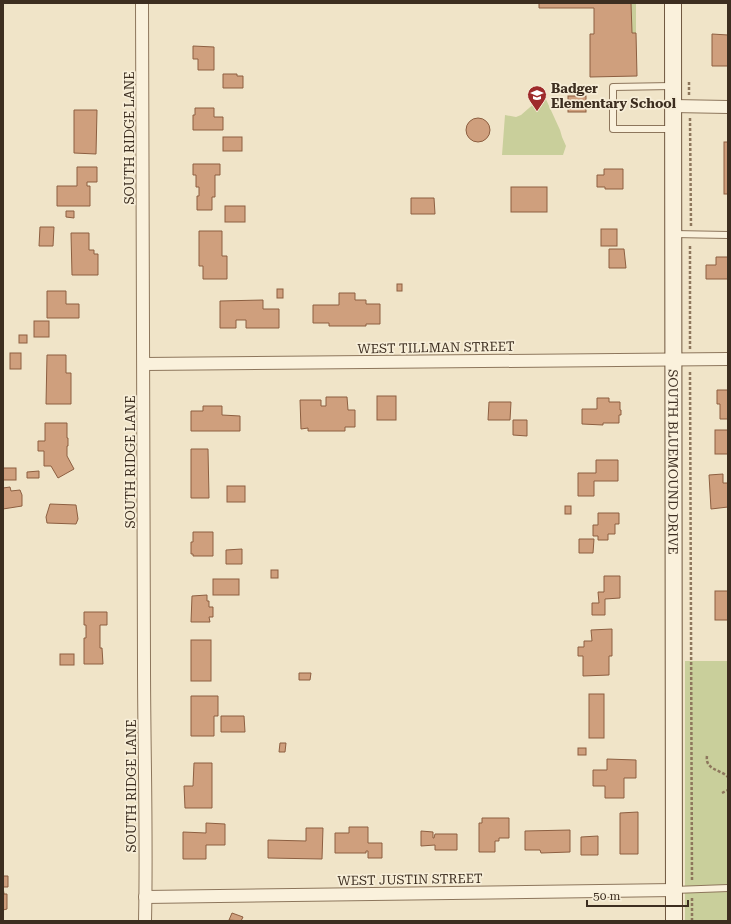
<svg xmlns="http://www.w3.org/2000/svg" width="731" height="924" font-family="'Roboto Serif',serif">
<style>
.green{fill:#c9cf9b}
.building{fill:#cf9f7d;stroke:#8d5f41}
.lines{fill:none;stroke-linecap:round;stroke-linejoin:round}
.lane-casing{stroke:#8d765c;stroke-width:8}
.street-casing{stroke:#8d765c;stroke-width:14}
.secondary-casing{stroke:#6f573f;stroke-width:18}
.path{stroke:#8d765c;stroke-width:2.5;stroke-dasharray:3 2;stroke-linecap:butt}
.lane{stroke:#faf1dc;stroke-width:6}
.street{stroke:#faf1dc;stroke-width:12}
.secondary{stroke:#faf1dc;stroke-width:16}
.labels{text-anchor:middle;stroke-width:3.5;stroke-linejoin:round;paint-order:stroke}
.poi-label{font-size:13px;font-weight:bold;fill:#3d2e20;stroke:#f7eed8;text-anchor:start}
.street-label{font-size:13px;fill:#3d2e20;stroke:#f7eed8}
</style>
<rect width="100%" height="100%" fill="#f0e4c8"/>
<g class="green">
<polygon points="631,3 636,3 636,33 632,33"/>
<polygon points="544,95 560,130 562,137 566,146 563,155 502,155 505,115 516,117 521,115"/>
<rect x="685" y="661" width="43" height="260"/>
</g>
<g class="building">
<polygon points="539,3 631,3 632,33 636,33 637,76 590,77 590,34 594,34 594,8 539,8"/>
<polygon points="712,34 728,35 728,66 712,66"/>
<polygon points="193,46 214,47 214,70 198,70 198,59 193,59"/>
<polygon points="223,74 237,74 237,76 243,76 243,88 223,88"/>
<rect x="568" y="96" width="18" height="16"/>
<polygon points="195,108 214,108 214,117 223,117 223,130 193,130 193,115 195,115"/>
<polygon points="74,110 97,110 96,154 74,153"/>
<circle cx="478" cy="130" r="12"/>
<rect x="223" y="137" width="19" height="14"/>
<rect x="724" y="142" width="4" height="52"/>
<polygon points="193,164 220,164 220,175 215,175 215,197 212,197 212,210 197,210 197,196 199,196 199,187 196,187 196,175 193,175"/>
<polygon points="77,167 97,167 97,182 87,182 87,186 90,186 90,206 57,206 57,186 77,186"/>
<polygon points="604,169 623,169 623,189 605,189 605,187 597,187 597,175 604,175"/>
<rect x="511" y="187" width="36" height="25"/>
<polygon points="411,198 434,198 435,214 411,214"/>
<rect x="225" y="206" width="20" height="16"/>
<polygon points="66,211 74,211 74,218 66,217"/>
<polygon points="40,227 54,227 53,246 39,246"/>
<rect x="601" y="229" width="16" height="17"/>
<polygon points="199,231 222,231 222,256 227,256 227,279 203,279 203,266 199,266"/>
<polygon points="71,233 89,233 89,250 94,250 94,254 98,254 98,275 72,275"/>
<polygon points="609,249 624,249 626,268 609,268"/>
<polygon points="716,257 728,257 728,279 706,279 706,265 716,265"/>
<rect x="397" y="284" width="5" height="7"/>
<rect x="277" y="289" width="6" height="9"/>
<polygon points="47,291 66,291 66,304 79,304 79,318 47,318"/>
<polygon points="339,293 355,293 355,300 366,300 366,304 380,304 380,324 366,324 366,326 329,326 329,323 313,323 313,305 339,305"/>
<polygon points="263,300 263,309 279,309 279,328 246,328 246,320 236,320 236,328 220,328 220,301"/>
<rect x="34" y="321" width="15" height="16"/>
<rect x="19" y="335" width="8" height="8"/>
<rect x="10" y="353" width="11" height="16"/>
<polygon points="47,355 66,355 66,373 71,373 71,404 46,404"/>
<polygon points="717,390 728,390 728,419 720,419 720,404 717,404"/>
<rect x="377" y="396" width="19" height="24"/>
<polygon points="326,397 347,397 348,410 355,410 355,427 345,427 345,431 308,431 308,428 301,429 300,400 321,400 321,406 326,406"/>
<polygon points="597,398 609,398 609,402 620,402 620,410 621,410 621,415 619,415 619,423 603,423 603,425 582,424 582,409 597,409"/>
<polygon points="489,402 511,402 510,420 488,420"/>
<polygon points="203,406 222,406 222,415 240,416 240,431 191,431 191,411 203,411"/>
<polygon points="513,420 527,420 527,436 513,435"/>
<polygon points="45,423 67,423 67,438 68,438 68,446 67,446 67,456 74,469 58,478 51,466 44,466 44,451 38,451 38,441 45,441"/>
<rect x="715" y="430" width="13" height="24"/>
<polygon points="191,449 208,449 209,498 191,498"/>
<polygon points="596,460 618,460 618,481 594,481 594,496 578,496 578,473 596,473"/>
<rect x="3" y="468" width="13" height="12"/>
<polygon points="39,471 39,478 27,478 27,472"/>
<polygon points="723,474 723,483 728,483 728,507 711,509 709,475"/>
<rect x="227" y="486" width="18" height="16"/>
<polygon points="10,487 11,491 20,490 22,495 22,506 3,509 3,488"/>
<polygon points="50,504 76,505 78,519 76,524 47,523 46,517"/>
<rect x="565" y="506" width="6" height="8"/>
<polygon points="598,513 619,513 619,524 615,524 615,534 608,534 608,540 598,540 598,536 593,536 593,525 598,525"/>
<polygon points="193,532 213,532 213,556 193,556 193,554 191,554 191,542 193,542"/>
<polygon points="579,539 594,539 593,553 579,553"/>
<polygon points="242,549 242,564 226,564 226,550"/>
<rect x="271" y="570" width="7" height="8"/>
<polygon points="604,576 620,576 620,598 605,599 605,615 592,615 592,603 599,603 598,592 604,592"/>
<rect x="213" y="579" width="26" height="16"/>
<rect x="715" y="591" width="13" height="29"/>
<polygon points="207,595 207,601 209,601 209,607 213,607 213,617 209,617 210,622 191,622 192,596"/>
<polygon points="84,612 107,612 107,625 100,625 100,648 102,648 103,664 84,664 84,638 86,638 86,625 84,625"/>
<polygon points="612,629 612,656 609,656 609,675 583,676 583,656 578,656 578,647 584,647 584,641 592,641 591,630"/>
<rect x="191" y="640" width="20" height="41"/>
<rect x="60" y="654" width="14" height="11"/>
<polygon points="299,673 311,673 310,680 299,680"/>
<rect x="589" y="694" width="15" height="44"/>
<polygon points="191,696 218,696 218,716 214,716 214,736 191,736"/>
<polygon points="221,716 244,716 245,732 221,732"/>
<polygon points="280,743 286,743 285,752 279,752"/>
<rect x="578" y="748" width="8" height="7"/>
<polygon points="607,759 636,760 636,778 624,778 624,798 605,798 605,786 593,786 593,770 607,770"/>
<polygon points="194,763 212,763 212,808 185,808 184,786 193,786"/>
<polygon points="638,812 638,854 620,854 620,813"/>
<polygon points="482,818 509,818 509,838 499,838 499,841 495,841 495,852 479,852 479,823 482,823"/>
<polygon points="206,823 225,824 225,845 206,845 206,859 183,859 183,832 206,833"/>
<polygon points="349,827 368,827 368,843 382,843 382,858 368,858 368,851 366,851 366,853 335,853 335,833 349,833"/>
<polygon points="306,828 323,828 322,859 268,858 268,840 306,841"/>
<polygon points="570,830 570,852 541,853 540,850 525,850 525,831"/>
<polygon points="421,831 433,832 433,838 434,838 435,834 457,834 457,850 435,850 435,845 421,846"/>
<polygon points="598,836 598,855 581,855 581,837"/>
<polygon points="3,876 8,876 8,887 3,887 4,894 7,894 7,909 3,910"/>
<polygon points="232,913 243,917 241,921 229,920"/>
</g>
<g class="lines">
<defs>
<g id="lane">
<polyline points="672,86 613,87 613,129 673,129"/>
<polyline points="674,234 728,235"/>
<polyline points="674,890 728,888"/>
</g>
<g id="street">
<path d="M142,3C144,223 144,443 144,663C144,749 147,835 145,921"/>
<polyline points="673,106 728,107"/>
<polyline points="144,364 728,359"/>
<polyline points="145,897 674,890"/>
</g>
<g id="secondary">
<path id="s1" d="M673,3L674,921"/>
</g>
</defs>
<use href="#lane" class="lane-casing"/>
<use href="#street" class="street-casing"/>
<use href="#secondary" class="secondary-casing"/>
<g class="path">
<polyline points="689,82 689,95"/>
<polyline points="690,118 691,227"/>
<polyline points="690,349 690,244"/>
<polyline points="690,372 692,881"/>
<path d="M707,756C705,770 720,769 728,777"/>
<polyline points="722,793 728,790"/>
<polyline points="692,898 692,921"/>
</g>
<use href="#lane" class="lane"/>
<use href="#street" class="street"/>
<use href="#secondary" class="secondary"/>
</g>
<defs>
<symbol id="school-pin" viewBox="-11 -11 22 30"><path d="M0 17L-7.5 6A9.5 9.5 0 1 1 7.5 6Z" fill="#9e2a2b" stroke="#f7eed8"/><path d="M0-5L7-2L0 1L-7-2ZM-4 1L0 2.5L4 1V4Q0 6-4 4Z" fill="#fff"/></symbol>
</defs>
<g fill-rule="evenodd">
<use href="#school-pin" x="526" y="84" width="22" height="30"/>
</g>
<g class="labels">
<g class="poi-label">
<text x="551" y="93">Badger<tspan x="551" dy="15">Elementary School</tspan></text>
</g>
<g class="street-label">
<text transform="translate(129 138) rotate(-90)" y="5">SOUTH RIDGE LANE</text>
<text transform="translate(436 347) rotate(-1)" y="5">WEST TILLMAN STREET</text>
<text transform="translate(130 462) rotate(-90)" y="5">SOUTH RIDGE LANE</text>
<text dy="5" stroke="none"><textPath href="#s1" startOffset="459">SOUTH BLUEMOUND DRIVE</textPath></text>
<text transform="translate(131 786) rotate(-90)" y="5">SOUTH RIDGE LANE</text>
<text transform="translate(410 879) rotate(-1)" y="5">WEST JUSTIN STREET</text>
</g>
</g>
<rect width="731" height="924" fill="none" stroke="#3d2e20" stroke-width="8"/>
<path d="M587 900v6h101v-6" fill="none" stroke="#3d2e20" stroke-width="2"/>
<text x="593" y="900" font-size="12" fill="#3d2e20" stroke="#f7eed8" stroke-width="3" paint-order="stroke">50 m</text>
</svg>
